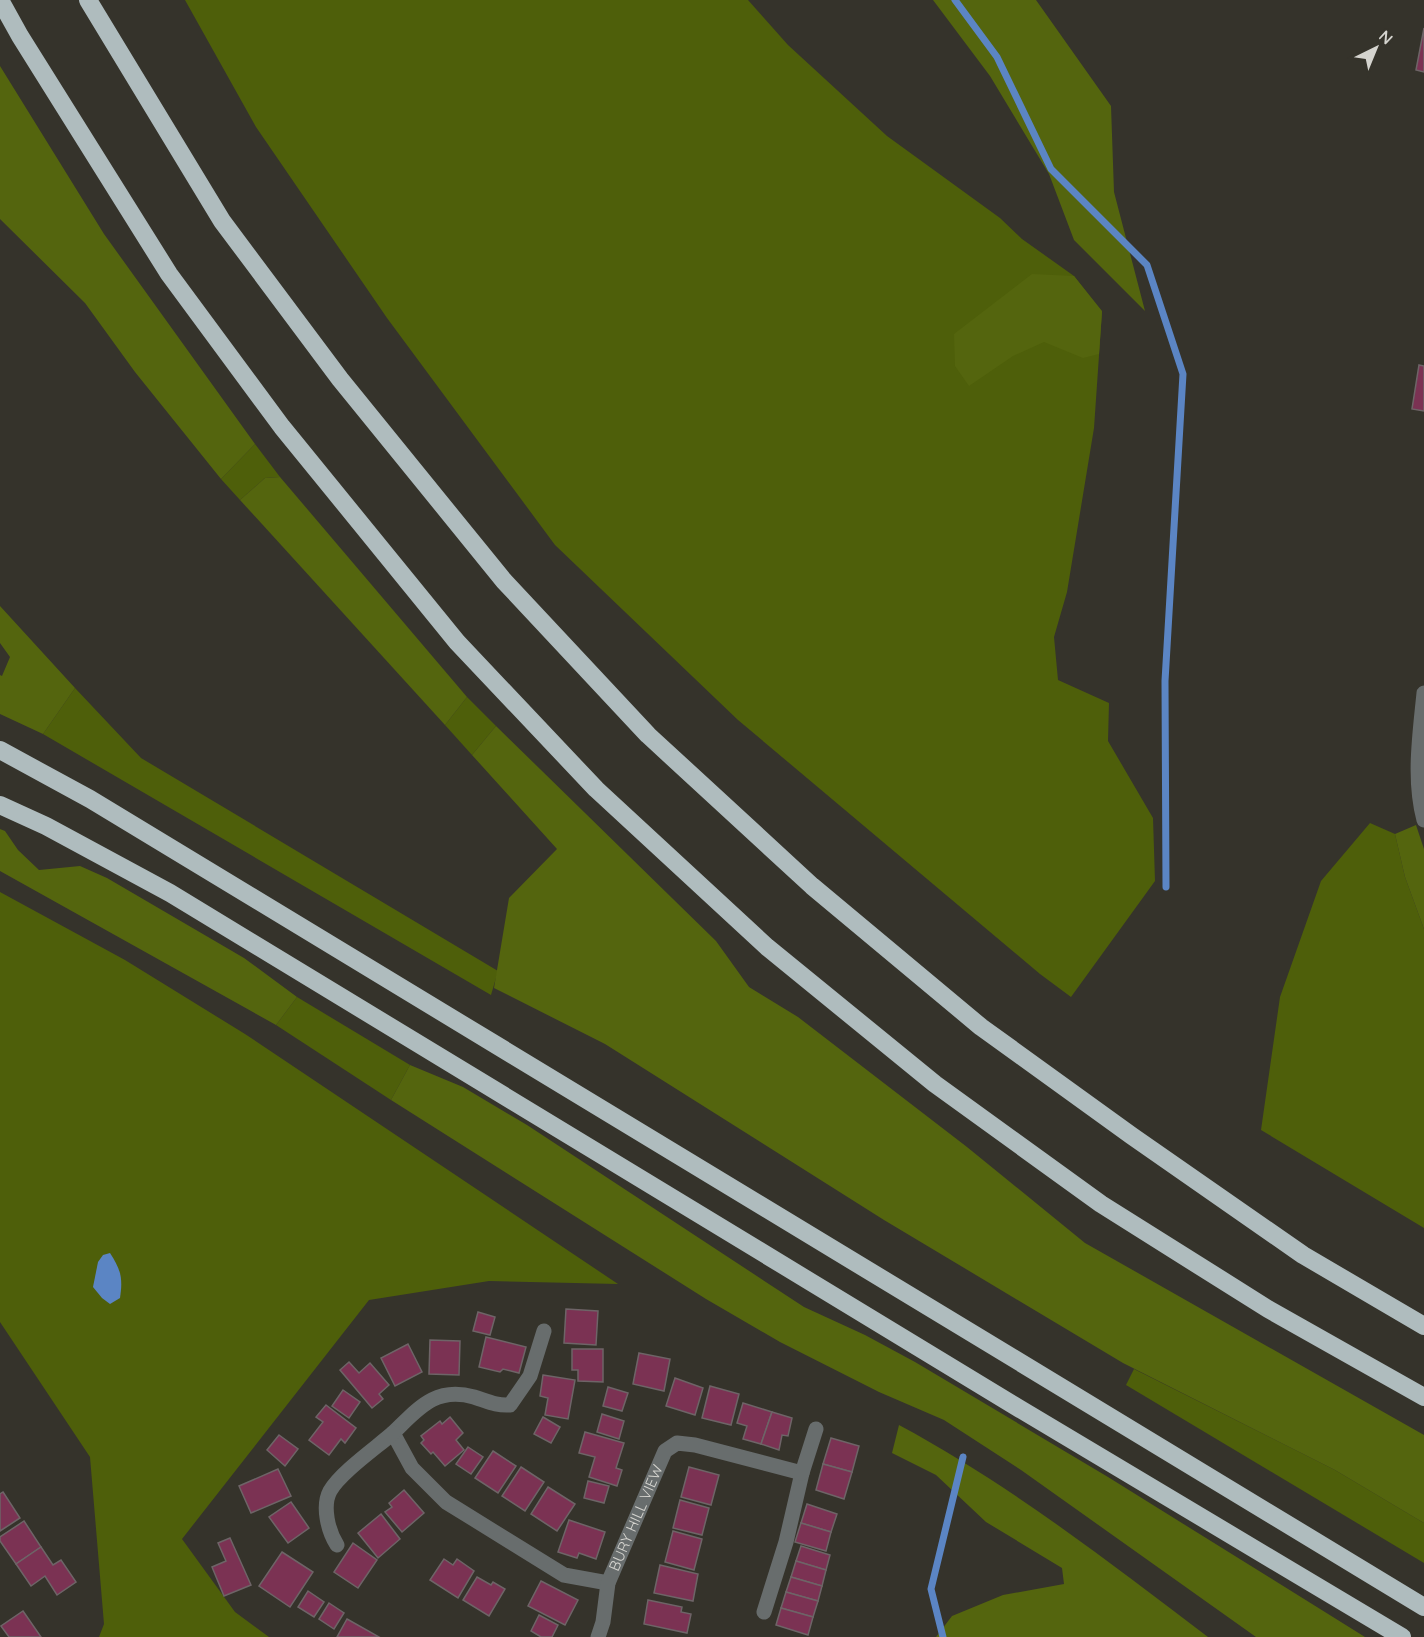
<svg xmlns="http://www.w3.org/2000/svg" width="1424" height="1637" font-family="Quicksand,sans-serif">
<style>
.green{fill:#4e5f0a}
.forest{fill:#54650e}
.water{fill:#5b85c4}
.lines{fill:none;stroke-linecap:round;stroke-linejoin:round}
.stream{stroke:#5b85c4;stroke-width:7}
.building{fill:#7b3253;stroke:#6e6467;stroke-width:1.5}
.minor{stroke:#686d6d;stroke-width:15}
.highway{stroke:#afbcbe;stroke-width:18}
.labels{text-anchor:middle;stroke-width:6;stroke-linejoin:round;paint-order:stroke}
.street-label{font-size:15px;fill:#d5d4cf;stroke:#35332b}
</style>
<rect width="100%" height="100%" fill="#35332b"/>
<g class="green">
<polygon points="185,0 748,0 788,45 887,136 1000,218 1022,239 1074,276 1102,312 1094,428 1067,592 1054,637 1058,680 1109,703 1108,741 1153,818 1155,881 1071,997 1040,974 738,720 555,545 387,318 256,127"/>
<polygon points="255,444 280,477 265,478 240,500 221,479"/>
<polygon points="75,688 141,758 498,971 491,995 43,734"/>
<polygon points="467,697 496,726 472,755 445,725"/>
<polygon points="1370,823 1395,834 1405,877 1424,929 1424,1228 1261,1130 1280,997 1321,881"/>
<polygon points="0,892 125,960 245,1034 618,1284 489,1281 369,1300 182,1539 235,1612 269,1637 99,1637 104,1624 90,1457 0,1322"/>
<polygon points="297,997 410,1065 391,1100 276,1025"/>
<polygon points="1134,1369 1335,1470 1424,1523 1424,1563 1126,1385"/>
</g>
<g class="forest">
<polygon points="933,0 1036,0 1111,106 1114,192 1145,311 1074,240 1049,174 990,76"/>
<polygon points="0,66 104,234 255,444 221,479 135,372 85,303 0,219"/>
<polygon points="1032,274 1074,276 1102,311 1099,354 1083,358 1044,342 1013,356 969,386 955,366 954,334"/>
<polygon points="280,477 467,697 445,725 240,500 265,478"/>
<polygon points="0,606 75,688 43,734 0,714 0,675 2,676 10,657 0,643"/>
<polygon points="496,726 716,941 749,987 798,1017 967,1147 1085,1243 1424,1435 1424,1523 1335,1470 1123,1363 884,1220 605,1044 494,988 509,898 557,849 472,755"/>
<polygon points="1416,825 1424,849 1424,929 1405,877 1395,834"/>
<polygon points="0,829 5,831 18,850 39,870 80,866 107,878 244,958 297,997 276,1025 0,871"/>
<polygon points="410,1065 463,1087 527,1125 804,1307 865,1335 915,1362 1108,1477 1365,1637 1256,1637 1021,1470 944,1420 879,1392 780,1342 706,1299 391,1100"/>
<path d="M899,1425C1009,1484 1109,1562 1208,1637H936L952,1616L1003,1595L1064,1584L1062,1568L986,1522L936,1475L892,1453Z"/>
</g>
<path class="water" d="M110,1253C121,1270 123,1278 120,1298L110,1304L102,1298L93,1287L98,1262L103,1255Z"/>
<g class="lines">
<g class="stream">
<polyline points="955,0 997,57 1051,169 1147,265 1183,374 1165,681 1166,887"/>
<polyline points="943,1637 931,1589 963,1457"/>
</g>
</g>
<g class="building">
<polygon points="1424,28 1424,72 1416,70"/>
<polygon points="1419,365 1424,366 1424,411 1412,409"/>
<polygon points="566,1309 598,1311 596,1345 564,1343"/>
<polygon points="478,1312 495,1317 490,1335 473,1331"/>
<polygon points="486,1337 526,1347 519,1373 503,1369 500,1372 479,1367"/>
<polygon points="430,1340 460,1341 459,1375 429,1374"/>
<polygon points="408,1344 422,1372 395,1386 381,1358"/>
<polygon points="572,1349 603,1349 603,1382 578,1381 578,1370 572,1370"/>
<polygon points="639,1353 670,1359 664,1391 633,1384"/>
<polygon points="349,1362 359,1373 370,1363 389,1385 379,1394 383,1399 372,1408 340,1370"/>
<polygon points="543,1375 575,1380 568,1419 545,1415 548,1398 540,1396"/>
<polygon points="675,1378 703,1388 695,1415 666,1406"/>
<polygon points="710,1386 739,1394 731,1425 702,1418"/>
<polygon points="608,1387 628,1393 622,1411 603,1406"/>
<polygon points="343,1390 360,1402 349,1418 332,1406"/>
<polygon points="743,1403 772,1412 761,1444 743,1439 747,1426 737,1423"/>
<polygon points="326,1405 356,1428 345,1443 341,1439 329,1455 309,1440 323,1422 316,1417"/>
<polygon points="772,1412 792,1418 788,1436 782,1435 779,1450 761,1444"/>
<polygon points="602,1414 624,1421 619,1439 597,1432"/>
<polygon points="450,1417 463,1433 456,1440 464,1450 445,1466 433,1452 431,1454 421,1443 424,1440 421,1436 440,1421 442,1424"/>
<polygon points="543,1417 560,1427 551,1443 534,1434"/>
<polygon points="585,1432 624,1443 616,1468 622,1470 617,1486 589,1477 595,1457 579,1453"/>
<polygon points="279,1435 298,1449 285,1466 267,1450"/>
<polygon points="831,1438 859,1446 852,1472 823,1464"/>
<polygon points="468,1447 483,1457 471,1474 456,1464"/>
<polygon points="493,1451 516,1466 498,1493 475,1478"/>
<polygon points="823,1464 852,1472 844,1499 816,1490"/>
<polygon points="521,1467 544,1482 525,1511 502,1496"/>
<polygon points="689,1467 719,1475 711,1505 681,1497"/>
<polygon points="278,1469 291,1496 251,1513 239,1486"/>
<polygon points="588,1481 609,1486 604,1503 584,1498"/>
<polygon points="548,1487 575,1504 557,1531 531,1514"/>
<polygon points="404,1490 424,1513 402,1532 385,1512 392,1507 389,1503"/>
<polygon points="3,1492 20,1518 0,1531 0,1494"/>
<polygon points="680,1500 709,1508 702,1535 673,1528"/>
<polygon points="291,1502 309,1528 288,1543 269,1517"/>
<polygon points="807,1504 837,1514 831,1532 801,1523"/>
<polygon points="381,1514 400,1539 378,1558 358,1533"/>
<polygon points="569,1520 605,1532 596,1559 579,1553 577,1558 558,1552"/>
<polygon points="24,1521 41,1547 16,1564 0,1541 0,1537"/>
<polygon points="801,1523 831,1532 826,1551 795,1542"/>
<polygon points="673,1531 702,1539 694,1570 665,1562"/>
<polygon points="230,1538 251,1585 224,1596 212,1567 226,1561 218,1543"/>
<polygon points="353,1543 377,1560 358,1588 334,1572"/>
<polygon points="801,1546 830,1555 826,1570 796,1561"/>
<polygon points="41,1547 53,1565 61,1560 76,1582 57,1595 45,1576 31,1586 16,1564"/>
<polygon points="282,1552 313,1572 290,1607 259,1586"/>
<polygon points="444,1559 453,1565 457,1559 474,1571 458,1598 430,1580"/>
<polygon points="796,1561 826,1570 822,1586 791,1577"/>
<polygon points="660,1565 698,1574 693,1601 654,1593"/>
<polygon points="477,1577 491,1585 493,1582 505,1589 489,1616 463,1600"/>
<polygon points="791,1577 822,1586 818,1601 786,1592"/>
<polygon points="541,1581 578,1600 565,1625 528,1606"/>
<polygon points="308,1591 324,1602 314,1617 298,1607"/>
<polygon points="786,1592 818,1601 813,1617 781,1608"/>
<polygon points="648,1600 682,1607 681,1612 691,1614 687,1633 644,1624"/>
<polygon points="329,1603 344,1613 334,1629 319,1619"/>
<polygon points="781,1608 813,1617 808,1635 776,1625"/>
<polygon points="23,1611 41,1637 9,1637 1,1626"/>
<polygon points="539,1615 558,1625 552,1637 541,1637 531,1631"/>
<polygon points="347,1619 379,1637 337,1637"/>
</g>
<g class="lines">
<g class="minor">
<path d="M1424,693C1420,734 1413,779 1424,820"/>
<path d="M544,1331L530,1376L510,1405C496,1406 487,1401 474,1397C435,1386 418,1409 393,1433L412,1468L446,1502L564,1575L608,1583"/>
<path d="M337,1545C328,1531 322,1506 330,1491C340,1473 377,1447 393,1433"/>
<polyline points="764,1612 786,1542 802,1473"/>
<path id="s1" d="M598,1637L603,1622L608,1583L665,1451L677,1443L695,1445L802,1473L816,1429"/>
</g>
<g class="highway">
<polyline points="0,0 20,36 169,274 282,427 457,642 596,789 767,947 935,1084 1101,1204 1268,1309 1424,1397"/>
<polyline points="88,0 222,221 340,379 504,581 648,735 812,886 981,1027 1132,1136 1303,1255 1424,1326"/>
<polyline points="0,750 90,799 1424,1607"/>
<polyline points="0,805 46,826 170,893 1020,1409 1402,1637"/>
</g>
</g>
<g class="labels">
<g class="street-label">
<text dy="5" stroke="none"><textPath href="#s1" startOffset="126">BURY HILL VIEW</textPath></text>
</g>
</g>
<g transform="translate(1376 48) rotate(43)" stroke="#35332b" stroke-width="4.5" paint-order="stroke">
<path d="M0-4.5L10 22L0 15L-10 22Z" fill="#d5d4cf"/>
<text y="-9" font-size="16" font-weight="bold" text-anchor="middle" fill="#d5d4cf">N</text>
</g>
</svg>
